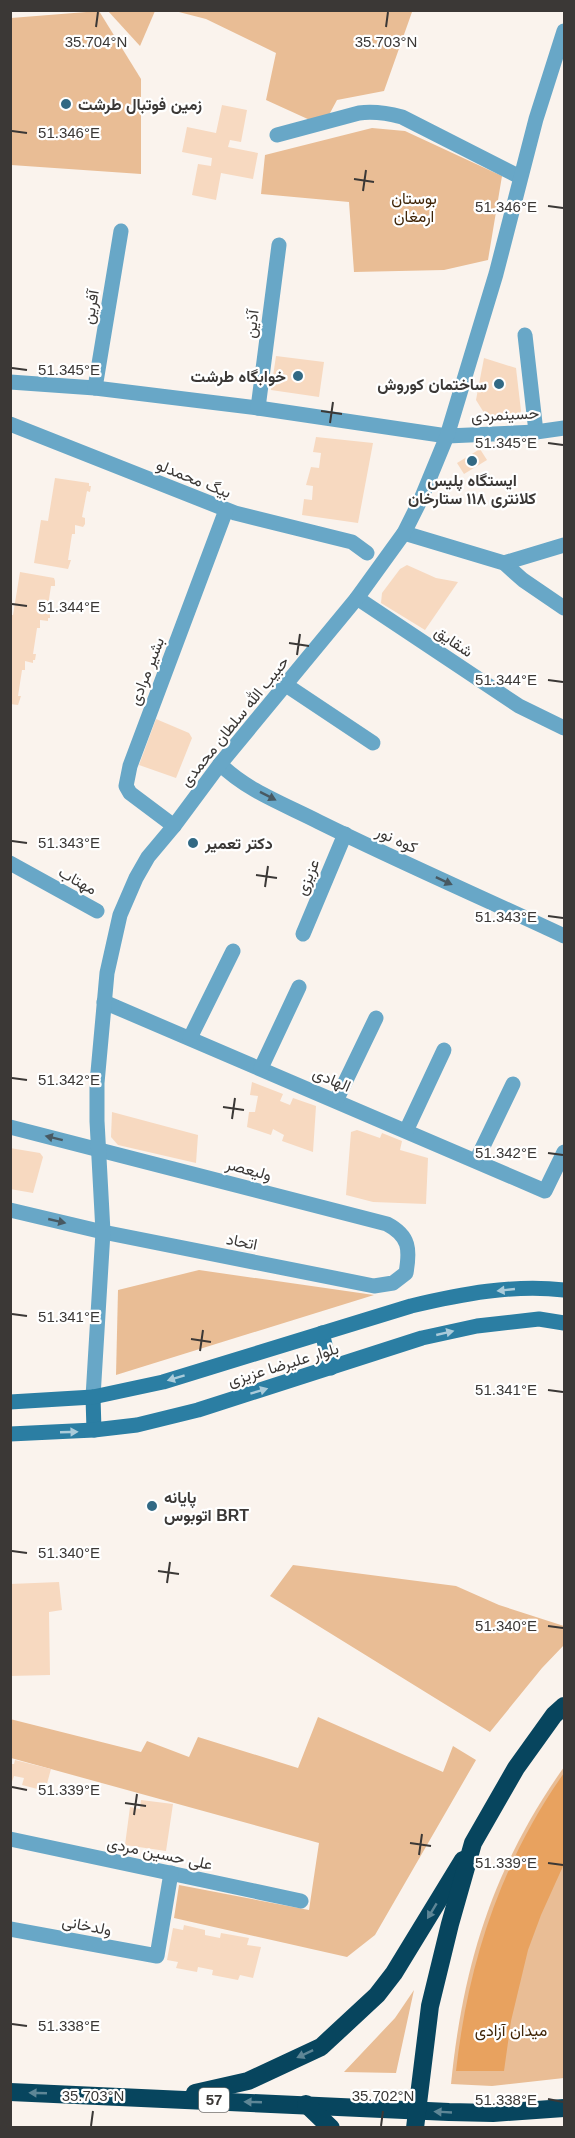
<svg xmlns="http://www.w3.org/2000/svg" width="575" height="2138" font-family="Arial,Vazirmatn,sans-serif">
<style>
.green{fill:#e9bd95}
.forest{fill:#e8a25f}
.building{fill:#f7d9c0}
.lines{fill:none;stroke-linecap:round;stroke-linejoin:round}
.street{stroke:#68a7c7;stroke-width:15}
.secondary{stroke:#2b7ea3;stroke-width:15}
.highway{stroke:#07455e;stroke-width:18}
.oneway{fill:#485962}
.oneway2{fill:#aacbda}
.oneway3{fill:#5e8696}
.ticks{fill:none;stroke:#3b3836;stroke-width:2}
.poi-dot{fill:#326984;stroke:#fff;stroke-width:2}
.labels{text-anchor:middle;stroke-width:4.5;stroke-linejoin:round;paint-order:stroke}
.shield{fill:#fff;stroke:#767472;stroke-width:1.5}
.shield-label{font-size:15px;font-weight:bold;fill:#3b3836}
.poi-label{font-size:16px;font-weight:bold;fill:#3b3836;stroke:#fff;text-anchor:start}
.park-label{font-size:16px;fill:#402507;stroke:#fff}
.street-label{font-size:16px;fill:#3b3836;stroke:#fff}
.ticks-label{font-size:15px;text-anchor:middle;fill:#3b3836;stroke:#fff;stroke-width:4.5;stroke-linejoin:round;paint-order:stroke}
</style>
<rect width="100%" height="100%" fill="#faf3ed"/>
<g class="green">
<polygon points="402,10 412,12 384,91 337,100 323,126 266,100 276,53 206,19 175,11"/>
<polygon points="99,11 141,79 141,174 11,165 11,18"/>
<polygon points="108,11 155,11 140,46"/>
<polygon points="372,128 405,131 502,176 488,260 444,270 354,272 349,202 261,194 265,155"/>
<polygon points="199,1270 374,1295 116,1375 118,1290"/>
<polygon points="293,1565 456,1586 499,1605 564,1626 564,1645 542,1668 490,1732 270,1596"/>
<polygon points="318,1717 443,1772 453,1746 476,1760 375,1935 347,1957 174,1918 179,1885 309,1910 319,1843 11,1758 10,1719 141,1752 147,1741 189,1757 198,1737 298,1768"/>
<path d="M564,1767V2078L492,2086L451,2084C463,1963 494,1866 564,1767Z"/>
<polygon points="414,1990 396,2073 344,2072 395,2018"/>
</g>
<path class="forest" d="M564,1773V1864L541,1915L528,1950L511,2021L504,2071H456C468,1963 501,1862 564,1773Z"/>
<g class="building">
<polygon points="222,105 247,110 241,142 230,140 228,147 258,153 253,179 221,173 216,200 192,195 198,164 211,166 212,158 182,152 187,127 216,133"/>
<polygon points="276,356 324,362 319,397 271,390"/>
<polygon points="484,358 516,368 521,411 517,418 493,420 486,416 476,400"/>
<polygon points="316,437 373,443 358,523 302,515 304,499 312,500 313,486 306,485 311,467 319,468 321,453 313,452"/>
<polygon points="480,449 487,460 464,474 457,463"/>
<polygon points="55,478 89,483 89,486 91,486 90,492 87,491 82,517 85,518 85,524 83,527 75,525 75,534 72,534 68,560 71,560 68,569 34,563 41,520 48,521"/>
<polygon points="407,565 436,578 458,582 425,630 381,603 382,593 400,569"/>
<polygon points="20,572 54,578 55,581 55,586 51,586 47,612 50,613 50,618 48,618 48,621 40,620 40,628 37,628 33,654 36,654 35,660 33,660 33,663 25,661 25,670 22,670 18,696 21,696 18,705 10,704 10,615 13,615"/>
<polygon points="156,719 189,733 192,738 176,778 139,765"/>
<polygon points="252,1082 283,1094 280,1101 290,1105 293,1098 316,1106 313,1152 282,1141 284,1135 273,1129 271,1135 247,1127 249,1112 255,1112 258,1096 250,1095"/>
<polygon points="112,1112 198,1135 196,1163 118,1145 111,1137"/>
<polygon points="357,1130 380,1138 382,1133 402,1141 400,1150 428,1158 426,1204 373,1202 346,1195 351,1132"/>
<polygon points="10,1148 40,1153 43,1157 33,1193 10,1189"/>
<polygon points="59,1582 62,1610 49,1612 50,1675 10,1676 10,1584"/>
<polygon points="15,1760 51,1769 45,1791 22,1785 24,1778 14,1776 10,1787 10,1764 14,1764"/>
<polygon points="141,1800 173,1804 166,1851 125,1845 130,1807 140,1809"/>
<polygon points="184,1925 205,1930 205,1935 220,1938 221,1933 249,1938 247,1945 261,1947 253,1978 240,1975 238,1980 212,1975 213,1970 198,1967 197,1972 176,1968 178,1962 167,1960 173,1928 183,1930"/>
</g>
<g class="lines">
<g class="street">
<path d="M277,135L359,113C374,111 387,113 402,117L520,177"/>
<polyline points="525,335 536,432"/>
<polyline points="10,382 95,388 258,408 447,436 536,432 564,428"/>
<polyline points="95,388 121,231"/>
<polyline points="258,408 279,245"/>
<polyline points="10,424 235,513 352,542 367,553"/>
<polyline points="404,533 504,563 523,580 564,608"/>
<polyline points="504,563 564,545"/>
<polyline points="357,598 519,706 564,728"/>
<polyline points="286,685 373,743"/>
<path d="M220,764C247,791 286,805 319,822C400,862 483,898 564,936"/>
<polyline points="174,826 130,793 126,786 130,766 226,510"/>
<polyline points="10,863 97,911"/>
<polyline points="303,934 345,834"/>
<polyline points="104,1002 545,1191 564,1152"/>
<polyline points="190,1038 233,951"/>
<polyline points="261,1068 299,987"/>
<polyline points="336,1101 376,1018"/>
<path d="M10,1127L387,1224C410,1236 410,1250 406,1273L393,1283L374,1286L103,1232L10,1210"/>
<polyline points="406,1131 444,1050"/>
<polyline points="476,1161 513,1084"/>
<polyline points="93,1397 103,1232 97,1121 97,1083 107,973 120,915 136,878 148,857 174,826 220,764 357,598 404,533 421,499 447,436 496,274 536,119 564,31"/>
<polyline points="10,1839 301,1901"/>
<polyline points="10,1929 157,1956 171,1873"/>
</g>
<g class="secondary">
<polyline points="322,1333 331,1368"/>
<polyline points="93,1397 94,1430"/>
<path d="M10,1402L93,1397L163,1382L411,1306C461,1294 514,1284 564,1290"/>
<polyline points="10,1434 94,1430 137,1425 198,1410 422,1338 477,1326 539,1319 564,1323"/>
</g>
<g class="highway">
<polyline points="10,2092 449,2112 493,2113 564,2108"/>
<polyline points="195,2093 248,2081 321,2047 377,1995 394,1973 463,1860"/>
<polyline points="306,2104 331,2128"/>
<polyline points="415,2128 430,2006 450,1924 473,1843 516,1768 554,1715 564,1706"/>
</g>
</g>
<defs><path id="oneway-solid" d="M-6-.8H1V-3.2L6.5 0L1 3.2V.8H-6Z" transform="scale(1.5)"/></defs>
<g class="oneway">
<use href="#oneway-solid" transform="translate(268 796) rotate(27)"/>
<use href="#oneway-solid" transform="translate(444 881) rotate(25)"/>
<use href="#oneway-solid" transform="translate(54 1138) rotate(-166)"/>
<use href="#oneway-solid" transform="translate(57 1221) rotate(13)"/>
</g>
<g class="oneway2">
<use href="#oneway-solid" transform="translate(506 1290) rotate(174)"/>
<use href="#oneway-solid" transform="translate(445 1333) rotate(-13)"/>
<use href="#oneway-solid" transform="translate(176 1378) rotate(163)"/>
<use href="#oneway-solid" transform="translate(259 1391) rotate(-17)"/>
<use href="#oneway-solid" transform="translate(69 1432) rotate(-2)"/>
</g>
<g class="oneway3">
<use href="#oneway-solid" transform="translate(432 1911) rotate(121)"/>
<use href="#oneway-solid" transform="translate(305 2054) rotate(155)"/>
<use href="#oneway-solid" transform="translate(38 2093) rotate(-178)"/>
<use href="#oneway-solid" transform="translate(253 2102) rotate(-178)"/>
<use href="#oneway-solid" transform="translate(443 2112) rotate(-177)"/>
</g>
<path class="ticks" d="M96,27L98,12M386,27L388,12M12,131L27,133M354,179L374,182M363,191L366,170M548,206L563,208M12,368L27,370M321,411L342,414M330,423L333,402M548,443L563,445M12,604L27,606M289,643L309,646M297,655L300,634M548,680L563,682M12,841L27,843M256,875L277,878M265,887L268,866M548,916L563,918M12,1078L27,1080M223,1107L244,1110M232,1119L235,1098M548,1153L563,1155M12,1314L27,1316M191,1339L211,1342M200,1351L203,1330M548,1390L563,1392M12,1551L27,1553M158,1571L179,1574M167,1583L170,1562M548,1626L563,1628M12,1787L27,1790M125,1803L146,1806M134,1815L137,1794M410,1843L431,1846M419,1855L422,1834M548,1863L563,1865M12,2024L27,2026M548,2099L563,2102M91,2126L93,2111M381,2126L383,2111"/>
<g class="poi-dot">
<circle cx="66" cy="104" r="6"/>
<circle cx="298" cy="376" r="6"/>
<circle cx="499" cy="384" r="6"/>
<circle cx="472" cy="461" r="6"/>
<circle cx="193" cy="843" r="6"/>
<circle cx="152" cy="1506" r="6"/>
</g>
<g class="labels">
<rect class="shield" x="199" y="2088" width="30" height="24" rx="4.5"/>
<g class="shield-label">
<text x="214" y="2105">57</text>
</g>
<g class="poi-label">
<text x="78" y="110">زمین فوتبال طرشت</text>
<text x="286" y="382" text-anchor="end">خوابگاه طرشت</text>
<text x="487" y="390" text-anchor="end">ساختمان کوروش</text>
<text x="472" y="486" text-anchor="middle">ایستگاه پلیس<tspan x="472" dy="18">کلانتری ۱۱۸ ستارخان</tspan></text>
<text x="205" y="849">دکتر تعمیر</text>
<text x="164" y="1503">پایانه<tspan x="164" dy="18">اتوبوس BRT</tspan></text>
</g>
<g class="park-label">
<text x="414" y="204">بوستان<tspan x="414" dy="18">ارمغان</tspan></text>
<text x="511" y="2036">میدان آزادی</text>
</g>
<g class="street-label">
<text transform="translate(90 307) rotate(-80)" y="6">آفرین</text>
<text transform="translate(251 324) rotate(-83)" y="6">آذین</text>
<text transform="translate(505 414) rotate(-3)" y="6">حسینمردی</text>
<text transform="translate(194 478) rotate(22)" y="6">بیگ محمدلو</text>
<text transform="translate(454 641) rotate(34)" y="6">شقایق</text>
<text transform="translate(146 671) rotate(-69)" y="6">بشیر مرادی</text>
<text transform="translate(234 721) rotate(-51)" y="6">حبیب الله سلطان محمدی</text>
<text transform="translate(397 839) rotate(25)" y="6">کوه نور</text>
<text transform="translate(307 877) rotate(-67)" y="6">عزیزی</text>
<text transform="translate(78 880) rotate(29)" y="6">مهتاب</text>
<text transform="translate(332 1079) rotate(23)" y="6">الهادی</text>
<text transform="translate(249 1169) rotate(15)" y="6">ولیعصر</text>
<text transform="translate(242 1241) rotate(11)" y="6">اتحاد</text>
<text transform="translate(283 1364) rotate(-17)" y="6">بلوار علیرضا عزیزی</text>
<text transform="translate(160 1853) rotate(12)" y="6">علی حسین مردی</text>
<text transform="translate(87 1925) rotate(11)" y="6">ولدخانی</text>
</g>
</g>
<g class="ticks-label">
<text x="96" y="47">35.704°N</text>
<text x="386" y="47">35.703°N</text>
<text x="69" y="138">51.346°E</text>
<text x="506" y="212">51.346°E</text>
<text x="69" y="375">51.345°E</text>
<text x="506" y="448">51.345°E</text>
<text x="69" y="612">51.344°E</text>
<text x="506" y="685">51.344°E</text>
<text x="69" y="848">51.343°E</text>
<text x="506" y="922">51.343°E</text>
<text x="69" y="1085">51.342°E</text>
<text x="506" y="1158">51.342°E</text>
<text x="69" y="1322">51.341°E</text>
<text x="506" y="1395">51.341°E</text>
<text x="69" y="1558">51.340°E</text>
<text x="506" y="1631">51.340°E</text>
<text x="69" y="1795">51.339°E</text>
<text x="506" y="1868">51.339°E</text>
<text x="69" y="2031">51.338°E</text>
<text x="93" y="2101">35.703°N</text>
<text x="383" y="2101">35.702°N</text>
<text x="506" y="2105">51.338°E</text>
</g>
<rect width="575" height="2138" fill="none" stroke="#3b3836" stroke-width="24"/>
</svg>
